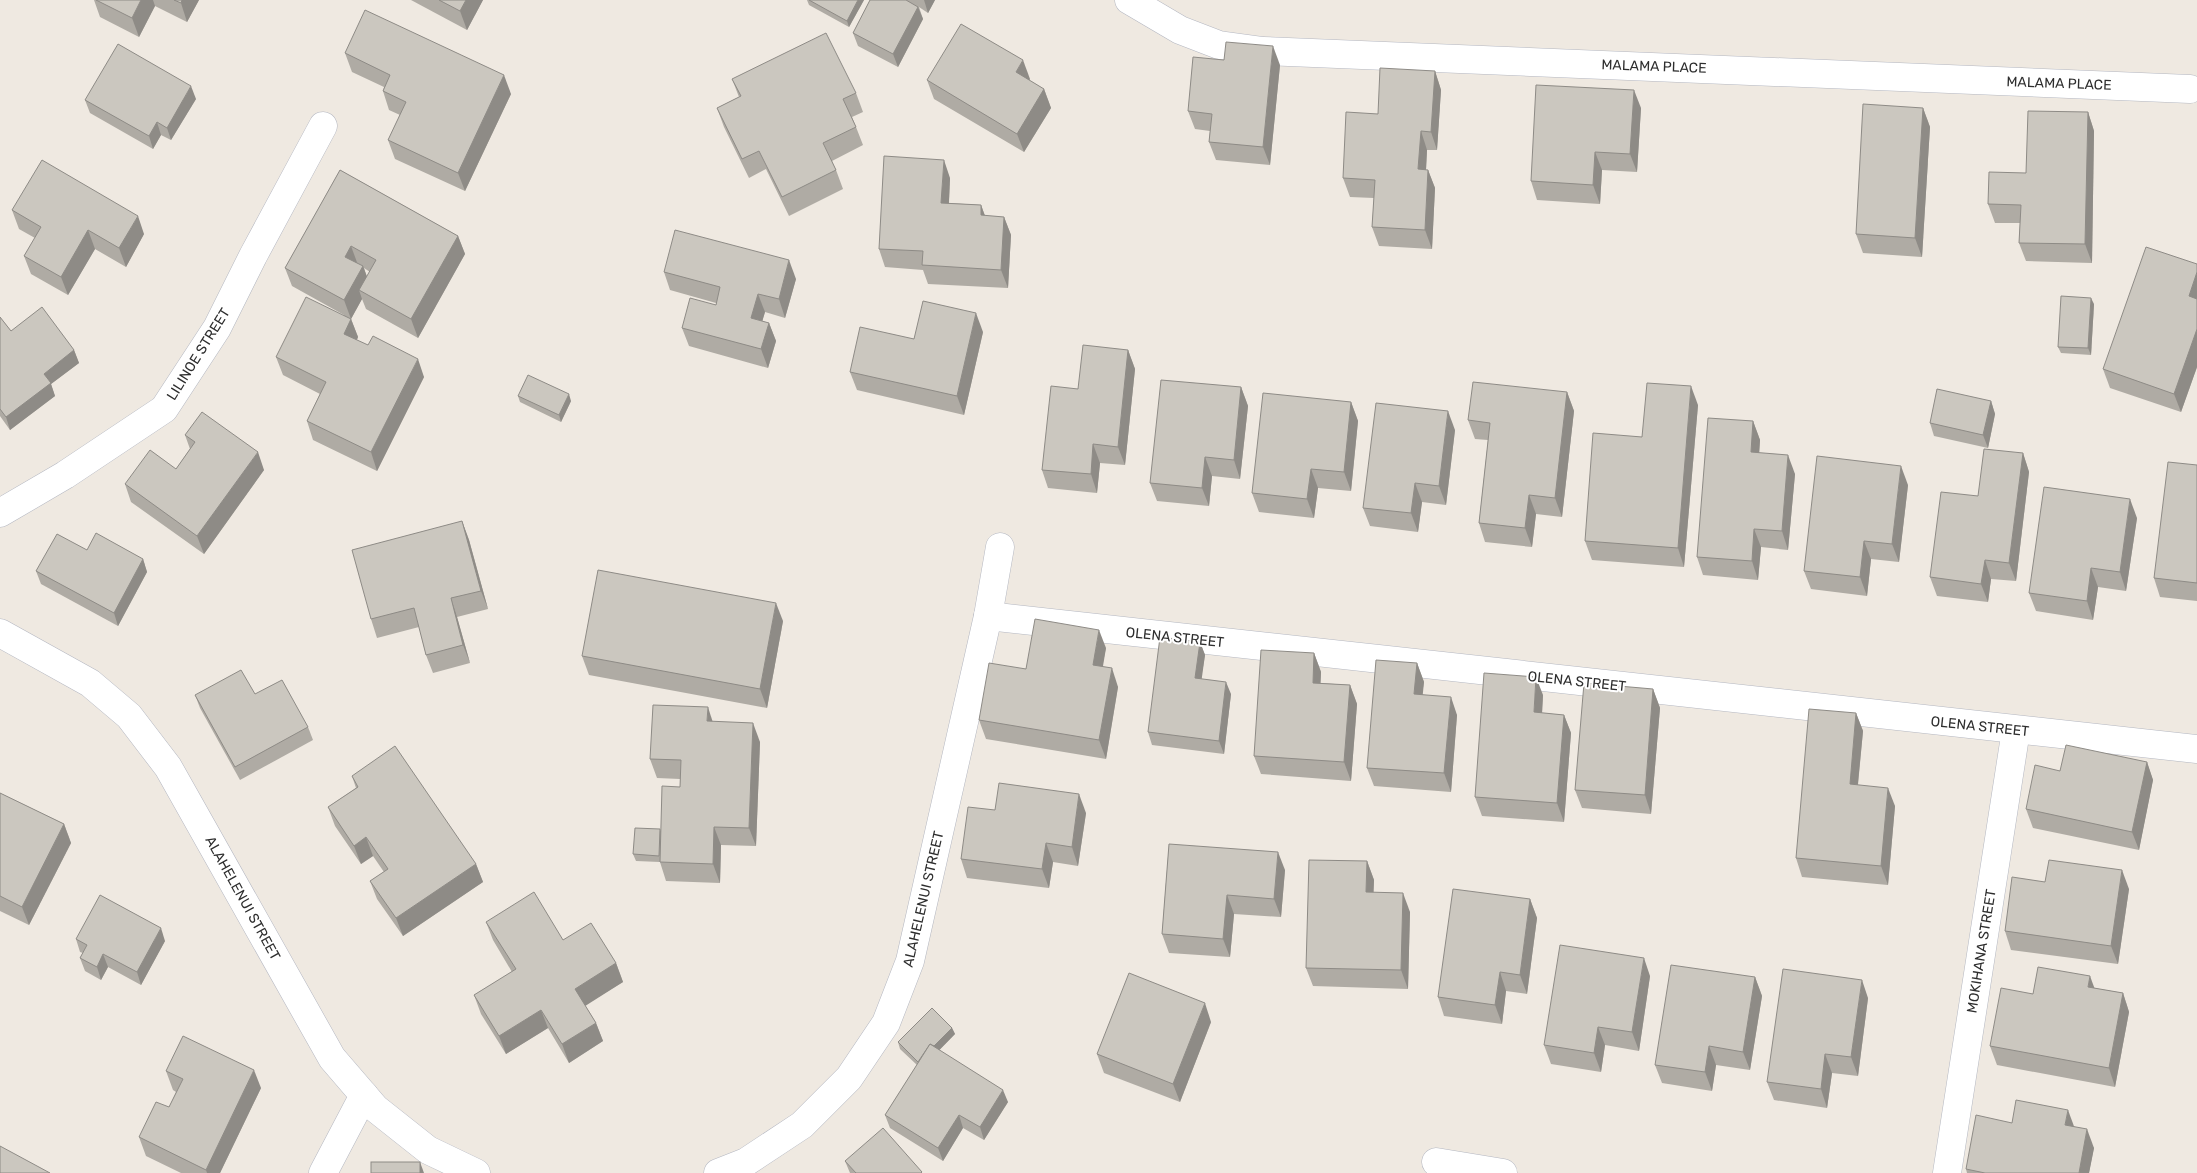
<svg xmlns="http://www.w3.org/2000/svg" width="2197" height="1173" font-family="Rubik,sans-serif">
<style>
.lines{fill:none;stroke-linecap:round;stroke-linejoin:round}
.minor-casing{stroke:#b4b7c1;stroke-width:29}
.minor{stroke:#fff;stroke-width:28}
.wall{fill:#afaba4;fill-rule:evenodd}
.shaded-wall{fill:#8e8b86}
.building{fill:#cbc7bf;stroke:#8e8b86}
.labels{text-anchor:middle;stroke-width:4;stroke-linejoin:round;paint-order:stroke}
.street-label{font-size:14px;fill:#2e2e2e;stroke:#fff}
</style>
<rect width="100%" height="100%" fill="#efe9e1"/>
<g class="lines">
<defs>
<g id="minor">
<polyline points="1129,0 1180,30 1219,45 1263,51 2190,89"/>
<polyline points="0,513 65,475 164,409 217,328 253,256 323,126"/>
<polyline points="988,616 2197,749"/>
<polyline points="0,633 90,683 129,716 168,767 332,1058 375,1108 428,1150 476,1173"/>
<polyline points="1436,1162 1503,1173"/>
<polyline points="323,1173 364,1095"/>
<polyline points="718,1173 746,1162 802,1125 849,1078 886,1023 910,961 988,616 1000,547"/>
<polyline points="1947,1173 2016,730"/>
</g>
</defs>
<use href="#minor" class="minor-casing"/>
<use href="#minor" class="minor"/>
</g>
<g class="wall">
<polygon points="94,0 199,0 187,22 155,6 139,37 100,17"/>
<polygon points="411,0 483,0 467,30"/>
<polygon points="807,0 864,0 849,27 809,5"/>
<polygon points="870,0 935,0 928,13 919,7 923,19 898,67 858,46 853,33"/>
<polygon points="345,53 511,94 465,191 395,159 388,140 400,115 389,110 383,91 384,87 352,72"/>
<polygon points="1280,65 1270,165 1216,160 1209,142 1210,131 1195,129 1188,111"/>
<polygon points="1435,71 1441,90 1437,150 1427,150 1426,170 1428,170 1435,188 1432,249 1379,246 1372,227 1374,198 1350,197 1343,178 1378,114"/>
<polygon points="732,79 856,93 863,112 852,117 856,127 863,145 832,161 836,170 843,189 789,216 766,169 749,178 724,127 717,108 739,97"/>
<polygon points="1030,79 1029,80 1044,89 1051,108 1024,152 934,99 927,80"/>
<polygon points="196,99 171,140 161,135 153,149 90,113 85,100"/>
<polygon points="1641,108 1637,172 1602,170 1600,204 1537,200 1531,181"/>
<polygon points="1923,108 1930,127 1922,257 1863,253 1856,234"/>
<polygon points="2088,112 2094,131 2092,263 2026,261 2019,243 2020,223 1995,223 1988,204 2026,173"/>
<path d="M340,170L458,236L465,254L418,338L366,309L362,299L351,319L358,337L357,340L424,377L377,471L313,440L307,421L320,394L283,375L276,357L344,315L292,286L285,268ZM364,268L370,272L367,277Z"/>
<polygon points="950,178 949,203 981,205 985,216 1004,217 1011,235 1008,288 928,284 923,270 885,267 879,249"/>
<polygon points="12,210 144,234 126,267 95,249 68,295 31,274 24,256 35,238 19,229"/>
<polygon points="2197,264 2197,367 2181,412 2110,388 2103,369"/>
<polygon points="664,272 796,279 785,318 765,312 762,321 769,323 776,341 768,368 689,346 682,328 716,305 716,303 670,290"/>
<polygon points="2094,304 2091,355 2061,353 2058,347"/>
<polygon points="0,317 11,331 74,350 79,363 51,384 55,396 10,430 0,416"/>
<polygon points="983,332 964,415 857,390 850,372"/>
<polygon points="1128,350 1135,369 1125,465 1100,463 1097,493 1048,488 1042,470 1078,389"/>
<polygon points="1241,387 1248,406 1240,479 1212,476 1209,506 1157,501 1150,483"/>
<polygon points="1567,392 1574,411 1562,517 1536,514 1532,547 1485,542 1479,523 1488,440 1475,439 1468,420"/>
<polygon points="518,396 571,401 561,422 520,402"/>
<polygon points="1991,401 1995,414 1988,448 1934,436 1930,423"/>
<polygon points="1351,402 1358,421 1351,491 1318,488 1314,518 1259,512 1252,493"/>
<polygon points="1698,405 1684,567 1592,560 1585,541 1642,437"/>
<polygon points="1753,421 1760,440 1759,453 1795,474 1788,550 1761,547 1758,580 1703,575 1697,557"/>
<polygon points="1455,430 1446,505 1422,502 1418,532 1370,526 1363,508"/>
<polygon points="185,435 264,470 204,554 131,502 125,484 176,469 190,449"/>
<polygon points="2023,453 2029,472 2016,581 1991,579 1988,602 1937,596 1930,577 1978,496"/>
<polygon points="2197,465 2197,601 2160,597 2154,578"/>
<polygon points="1908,485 1899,562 1871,559 1867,596 1811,589 1804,571"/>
<polygon points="2137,518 2126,591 2098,587 2093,620 2036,611 2029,593"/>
<polygon points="462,521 469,540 488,609 457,617 470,663 433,673 426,655 419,627 377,638 371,619"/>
<polygon points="143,559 147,572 118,626 41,584 36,571"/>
<polygon points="783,621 767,708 589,675 582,656"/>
<polygon points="1200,642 1205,655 1201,679 1231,694 1224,754 1152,745 1148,732"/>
<polygon points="1106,648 1102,667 1118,687 1106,759 986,739 979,720 1026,669"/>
<polygon points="1314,653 1321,672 1320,683 1350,685 1357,704 1351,781 1261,774 1254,756"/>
<polygon points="1417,663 1424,682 1422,694 1457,715 1451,792 1374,786 1367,768"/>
<polygon points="1653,689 1660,708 1651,814 1582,808 1575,790"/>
<polygon points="255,694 308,727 313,740 240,780 200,708 195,695"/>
<polygon points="1543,695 1542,713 1564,715 1571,733 1564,822 1482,816 1475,797"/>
<polygon points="1856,713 1863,731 1858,785 1895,806 1888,885 1802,877 1796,858"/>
<polygon points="713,722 760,742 756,846 721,845 720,883 666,881 660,862 636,861 633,854 661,830 680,787 680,779 657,778 650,759"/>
<polygon points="2147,762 2153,780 2139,850 2033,828 2026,809"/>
<polygon points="352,776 476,864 483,882 403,936 377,899 370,881 384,872 373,856 361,864 335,826 328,807 356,788"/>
<polygon points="0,793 64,824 71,843 29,925 0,911"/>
<polygon points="995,810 1086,813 1078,866 1053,862 1049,888 967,878 961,859"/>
<polygon points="1169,844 1285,870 1281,917 1234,914 1230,957 1169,953 1162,934"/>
<polygon points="1367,861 1374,880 1373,893 1410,912 1408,989 1313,986 1306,968"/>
<polygon points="2045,882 2129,889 2118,964 2011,950 2005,931"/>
<polygon points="1530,899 1537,918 1527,994 1506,991 1502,1024 1444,1016 1438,997"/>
<polygon points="486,922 563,940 616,963 623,982 585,1005 596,1023 603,1041 569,1063 548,1028 506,1054 481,1014 474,995 512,972 493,940"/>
<polygon points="76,939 165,941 141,985 108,967 101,980 85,971 80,958 83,953 80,952"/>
<polygon points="1650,976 1639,1051 1605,1045 1601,1072 1551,1064 1544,1045"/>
<polygon points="1755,977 1762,996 1750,1070 1716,1065 1712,1091 1662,1083 1655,1065"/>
<polygon points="2094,988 2123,993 2129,1012 2115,1087 1997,1065 1990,1046 2033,994"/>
<polygon points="1868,998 1858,1076 1832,1073 1827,1108 1774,1100 1767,1082"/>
<polygon points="1211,1022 1180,1102 1104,1073 1097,1054"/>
<polygon points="952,1028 955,1034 939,1050 1008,1102 984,1140 963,1128 943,1161 890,1128 885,1115 917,1065 900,1049 898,1042"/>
<polygon points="166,1071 261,1088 220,1173 181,1173 146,1156 139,1137 169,1107 176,1092 173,1090"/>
<polygon points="2012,1123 2074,1126 2094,1148 2089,1173 1967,1173 1966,1169"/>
<polygon points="845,1161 922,1173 850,1173"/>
</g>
<g class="shaded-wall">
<polygon points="141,0 153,0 155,6 139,37 132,18"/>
<polygon points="182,0 199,0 187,22 181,3"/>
<polygon points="466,0 483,0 467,30 460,11"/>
<polygon points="858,0 864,0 849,27 847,21"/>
<polygon points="924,0 935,0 928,13"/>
<polygon points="918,7 923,19 898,67 893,54"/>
<polygon points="1273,46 1280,65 1270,165 1263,147"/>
<polygon points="1023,60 1030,79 1023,90 1016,72"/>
<polygon points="1435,71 1441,90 1437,150 1431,132"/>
<polygon points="504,75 511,94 465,191 458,173"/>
<polygon points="191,86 196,99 171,140 167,128"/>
<polygon points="1044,89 1051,108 1024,152 1017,134"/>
<polygon points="1634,90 1641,108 1637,172 1630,154"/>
<polygon points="1923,108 1930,127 1922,257 1915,238"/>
<polygon points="2088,112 2094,131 2092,263 2085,244"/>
<polygon points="157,122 161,135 153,149 149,136"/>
<polygon points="1421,131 1427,150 1425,188 1418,169"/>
<polygon points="1595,152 1602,170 1600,204 1593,185"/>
<polygon points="944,160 950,178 948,221 941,203"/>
<polygon points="1428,170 1435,188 1432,249 1425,230"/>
<polygon points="981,205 988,224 981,215"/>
<polygon points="138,216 144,234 126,267 119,248"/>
<polygon points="1004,217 1011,235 1008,288 1001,270"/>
<polygon points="88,230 95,249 68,295 61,277"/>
<polygon points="458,236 465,254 418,338 411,319"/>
<polygon points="351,246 358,265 345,257"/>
<polygon points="789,260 796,279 785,318 779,299"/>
<polygon points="363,266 370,285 359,290 362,299 351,319 344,300"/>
<polygon points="2197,272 2197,311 2189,296"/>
<polygon points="758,294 765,312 758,336 751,318"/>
<polygon points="2091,298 2094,304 2091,355 2088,348"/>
<polygon points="976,313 983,332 964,415 957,396"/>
<polygon points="351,319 358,337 351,352 344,334"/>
<polygon points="769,323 776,341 768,368 761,349"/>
<polygon points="2197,329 2197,367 2181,412 2174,394"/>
<polygon points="74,350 79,363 51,384 55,396 10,430 6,417 44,374"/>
<polygon points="1128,350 1135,369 1125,465 1118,447"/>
<polygon points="418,359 424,377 377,471 371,452"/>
<polygon points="1691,386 1698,405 1684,567 1678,548"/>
<polygon points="1241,387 1248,406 1240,479 1234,460"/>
<polygon points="1567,392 1574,411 1562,517 1555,498"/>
<polygon points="569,394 571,401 561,422 559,415"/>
<polygon points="1991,401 1995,414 1988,448 1983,435"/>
<polygon points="1351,402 1358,421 1351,491 1344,472"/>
<polygon points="1448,411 1455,430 1446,505 1439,486"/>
<polygon points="1753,421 1760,440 1758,471 1751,452"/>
<polygon points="1093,444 1100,463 1097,493 1091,474"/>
<polygon points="258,452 264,470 204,554 197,536"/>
<polygon points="2023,453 2029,472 2016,581 2009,563"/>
<polygon points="1788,455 1795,474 1788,550 1782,531"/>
<polygon points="1205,457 1212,476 1209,506 1202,488"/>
<polygon points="1901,466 1908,485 1899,562 1892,544"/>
<polygon points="1311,469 1318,488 1314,518 1307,499"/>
<polygon points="1415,483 1422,502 1418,532 1411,513"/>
<polygon points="1529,495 1536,514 1532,547 1525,528"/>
<polygon points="2130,499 2137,518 2126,591 2120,572"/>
<polygon points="462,521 469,540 488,609 481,591"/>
<polygon points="1754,529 1761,547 1758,580 1752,561"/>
<polygon points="1864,541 1871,559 1867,596 1860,577"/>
<polygon points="143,559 147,572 118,626 114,613"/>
<polygon points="1985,560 1991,579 1988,602 1981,584"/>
<polygon points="2091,568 2098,587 2093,620 2087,601"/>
<polygon points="451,598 457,617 470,663 463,645"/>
<polygon points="776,603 783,621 767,708 760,689"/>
<polygon points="1099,630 1106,648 1100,684 1093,665"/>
<polygon points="1200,642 1205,655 1200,691 1195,678"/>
<polygon points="1314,653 1321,672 1320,701 1313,683"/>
<polygon points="1417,663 1424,682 1421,712 1414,694"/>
<polygon points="1112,668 1118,687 1106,759 1099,740"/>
<polygon points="1536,677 1543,695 1541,731 1534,712"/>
<polygon points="1226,682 1231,694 1224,754 1219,741"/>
<polygon points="1350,685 1357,704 1351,781 1344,762"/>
<polygon points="1653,689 1660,708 1651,814 1645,795"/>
<polygon points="1451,697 1457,715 1451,792 1444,773"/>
<polygon points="708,707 714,726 707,721"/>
<polygon points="1856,713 1863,731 1856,803 1850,784"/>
<polygon points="1564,715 1571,733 1564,822 1557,803"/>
<polygon points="753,723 760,742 756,846 749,828"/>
<polygon points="2147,762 2153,780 2139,850 2132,832"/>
<polygon points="1888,788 1895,806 1888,885 1881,866"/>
<polygon points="1079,794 1086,813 1078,866 1072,847"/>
<polygon points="64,824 71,843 29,925 22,907"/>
<polygon points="714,827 721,845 720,883 713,864"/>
<polygon points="366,837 373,856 361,864 354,846"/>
<polygon points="1046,843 1053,862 1049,888 1042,869"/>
<polygon points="1278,852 1285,870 1281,917 1274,899"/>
<polygon points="1367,861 1374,880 1373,911 1366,892"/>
<polygon points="476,864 483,882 403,936 396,918"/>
<polygon points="2122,870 2129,889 2118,964 2111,946"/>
<polygon points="1403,893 1410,912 1408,989 1401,970"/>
<polygon points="1227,895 1234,914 1230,957 1223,939"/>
<polygon points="1530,899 1537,918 1527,994 1520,975"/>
<polygon points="161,928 165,941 141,985 137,972"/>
<polygon points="103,954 108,967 101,980 97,967"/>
<polygon points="1644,958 1650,976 1639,1051 1632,1032"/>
<polygon points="616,963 623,982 582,1008 575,989"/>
<polygon points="1500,972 1506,991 1502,1024 1495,1005"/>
<polygon points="2090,976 2097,995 2088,987"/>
<polygon points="1755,977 1762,996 1750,1070 1743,1052"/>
<polygon points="1862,980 1868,998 1858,1076 1851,1057"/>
<polygon points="2123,993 2129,1012 2115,1087 2109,1068"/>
<polygon points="1205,1003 1211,1022 1180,1102 1173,1084"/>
<polygon points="541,1010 548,1028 506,1054 499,1036"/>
<polygon points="596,1023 603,1041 569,1063 562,1044"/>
<polygon points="1598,1027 1605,1045 1601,1072 1594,1053"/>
<polygon points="952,1028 955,1034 921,1069 918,1062"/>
<polygon points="1709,1046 1716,1065 1712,1091 1705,1072"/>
<polygon points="1825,1054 1832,1073 1827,1108 1821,1089"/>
<polygon points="254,1070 261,1088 220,1173 207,1173 206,1170"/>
<polygon points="1003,1090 1008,1102 984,1140 980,1127"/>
<polygon points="2068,1110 2075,1129 2065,1125"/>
<polygon points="959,1115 963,1128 943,1161 938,1148"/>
<polygon points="2087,1129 2094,1148 2089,1173 2079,1173"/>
<polygon points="420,1162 424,1173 420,1173"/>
</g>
<g class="building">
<polygon points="96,0 141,0 132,18"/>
<polygon points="174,0 182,0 181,3"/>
<polygon points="439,0 466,0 460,11"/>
<polygon points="809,0 858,0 847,21"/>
<polygon points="870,0 906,0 918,7 893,54 853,33"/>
<polygon points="365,10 504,75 458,173 388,140 406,102 383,91 390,75 345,53"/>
<polygon points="961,24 1023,60 1016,72 1044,89 1017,134 927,80"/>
<polygon points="826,33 856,93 843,99 856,127 823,143 836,170 782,197 759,151 742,159 717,108 741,96 732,79"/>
<polygon points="1226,42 1273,46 1263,147 1209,142 1212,114 1188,111 1193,57 1224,60"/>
<polygon points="118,44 191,86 167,128 157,122 149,136 85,100"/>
<polygon points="1380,68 1435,71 1431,132 1421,131 1418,169 1428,170 1425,230 1372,227 1375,180 1343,178 1346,112 1378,114"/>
<polygon points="1536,85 1634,90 1630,154 1595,152 1593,185 1531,181"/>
<polygon points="1863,104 1923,108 1915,238 1856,234"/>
<polygon points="2028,111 2088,112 2085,244 2019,243 2021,205 1988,204 1989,172 2026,173"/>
<polygon points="884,156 944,160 941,203 981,205 981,215 1004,217 1001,270 922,265 923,251 879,249"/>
<polygon points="42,160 138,216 119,248 88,230 61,277 24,256 41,227 12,210"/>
<polygon points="340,170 458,236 411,319 359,290 376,260 351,246 345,257 363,266 344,300 285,268"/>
<polygon points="675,230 789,260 779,299 758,294 751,318 769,323 761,349 682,328 690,298 716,305 720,287 664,272"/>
<polygon points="2146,247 2197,264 2197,272 2189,296 2197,299 2197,329 2174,394 2103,369"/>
<polygon points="2061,296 2091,298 2088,348 2058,347"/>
<polygon points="306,297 351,319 344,334 368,345 373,336 418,359 371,452 307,421 326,382 276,357"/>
<polygon points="923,301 976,313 957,396 850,372 860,327 914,339"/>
<polygon points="42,307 74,350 44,374 51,383 6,417 0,409 0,317 11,331"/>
<polygon points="1083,345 1128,350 1118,447 1093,444 1091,474 1042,470 1051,386 1078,389"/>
<polygon points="528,375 569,394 559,415 518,396"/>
<polygon points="1161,380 1241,387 1234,460 1205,457 1202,488 1150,483"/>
<polygon points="1473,382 1567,392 1555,498 1529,495 1525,528 1479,523 1490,423 1468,420"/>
<polygon points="1647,383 1691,386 1678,548 1585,541 1593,433 1642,437"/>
<polygon points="1937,389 1991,401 1983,435 1930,423"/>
<polygon points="1263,393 1351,402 1344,472 1311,469 1307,499 1252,493"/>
<polygon points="1376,403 1448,411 1439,486 1415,483 1411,513 1363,508"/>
<polygon points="202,412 258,452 197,536 125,484 150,450 176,469 195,442 185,435"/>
<polygon points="1708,418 1753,421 1751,452 1788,455 1782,531 1754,529 1752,561 1697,557"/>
<polygon points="1984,449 2023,453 2009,563 1985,560 1981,584 1930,577 1941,492 1978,496"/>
<polygon points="1817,456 1901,466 1892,544 1864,541 1860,577 1804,571"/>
<polygon points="2168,462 2197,465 2197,583 2154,578"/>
<polygon points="2044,487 2130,499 2120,572 2091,568 2087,601 2029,593"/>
<polygon points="462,521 481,591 451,598 463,645 426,655 414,608 371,619 352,550"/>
<polygon points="96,533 143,559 114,613 36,571 57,534 87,550"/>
<polygon points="598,570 776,603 760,689 582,656"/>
<polygon points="1035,619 1099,630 1093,665 1112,668 1099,740 979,720 989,663 1026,669"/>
<polygon points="1160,637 1200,642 1195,678 1226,682 1219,741 1148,732"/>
<polygon points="1261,650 1314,653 1313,683 1350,685 1344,762 1254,756"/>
<polygon points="1376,660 1417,663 1414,694 1451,697 1444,773 1367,768"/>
<polygon points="241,670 255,694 282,680 308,727 235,767 195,695"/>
<polygon points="1484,673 1536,677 1534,712 1564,715 1557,803 1475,797"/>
<polygon points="1584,683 1653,689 1645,795 1575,790"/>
<polygon points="653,705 708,707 707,721 753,723 749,828 714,827 713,864 660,862 662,786 680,787 681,760 650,759"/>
<polygon points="1809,709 1856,713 1850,784 1888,788 1881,866 1796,858"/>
<polygon points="2066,745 2147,762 2132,832 2026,809 2035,765 2060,771"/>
<polygon points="395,746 476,864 396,918 370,881 388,869 366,837 354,846 328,807 358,787 352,776"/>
<polygon points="999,783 1079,794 1072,847 1046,843 1042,869 961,859 968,807 995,810"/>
<polygon points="0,793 64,824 22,907 0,896"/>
<polygon points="635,828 660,829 659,856 633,854"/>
<polygon points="1169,844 1278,852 1274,899 1227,895 1223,939 1162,934"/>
<polygon points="1309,860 1367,861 1366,892 1403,893 1401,970 1306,968"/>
<polygon points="2049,860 2122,870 2111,946 2005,931 2012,877 2045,882"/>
<polygon points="1453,889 1530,899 1520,975 1500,972 1495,1005 1438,997"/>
<polygon points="534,892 563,940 591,923 616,963 575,989 596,1023 562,1044 541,1010 499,1036 474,995 516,969 486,922"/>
<polygon points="100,895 161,928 137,972 103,954 97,967 80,958 87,945 76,939"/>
<polygon points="1560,945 1644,958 1632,1032 1598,1027 1594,1053 1544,1045"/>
<polygon points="1671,965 1755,977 1743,1052 1709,1046 1705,1072 1655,1065"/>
<polygon points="2038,967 2090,976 2088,987 2123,993 2109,1068 1990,1046 2001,988 2033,994"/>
<polygon points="1783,969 1862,980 1851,1057 1825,1054 1821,1089 1767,1082"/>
<polygon points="1129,973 1205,1003 1173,1084 1097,1054"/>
<polygon points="932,1008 952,1028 934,1046 930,1044 918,1062 898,1042"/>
<polygon points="183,1036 254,1070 206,1170 139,1137 156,1102 169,1107 183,1079 166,1071"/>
<polygon points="930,1044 1003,1090 980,1127 959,1115 938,1148 885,1115"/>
<polygon points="2016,1100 2068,1110 2065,1125 2087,1129 2079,1173 1985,1173 1966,1169 1976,1115 2012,1123"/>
<polygon points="883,1128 922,1172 921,1173 856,1173 845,1161"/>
<polygon points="0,1146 50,1173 0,1173"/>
<rect x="371" y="1162" width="49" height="11"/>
</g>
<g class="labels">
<g class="street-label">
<text transform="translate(1654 66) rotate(2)" y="5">MALAMA PLACE</text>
<text transform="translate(2059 83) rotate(2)" y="5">MALAMA PLACE</text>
<text transform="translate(198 354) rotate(-58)" y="5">LILINOE STREET</text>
<text transform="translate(1175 637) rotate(6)" y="5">OLENA STREET</text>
<text transform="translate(1577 681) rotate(6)" y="5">OLENA STREET</text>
<text transform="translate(1980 726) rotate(6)" y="5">OLENA STREET</text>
<text transform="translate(243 898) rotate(61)" y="5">ALAHELENUI STREET</text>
<text transform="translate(923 899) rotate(-77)" y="5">ALAHELENUI STREET</text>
<text transform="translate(1981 951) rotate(-81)" y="5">MOKIHANA STREET</text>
</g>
</g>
</svg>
